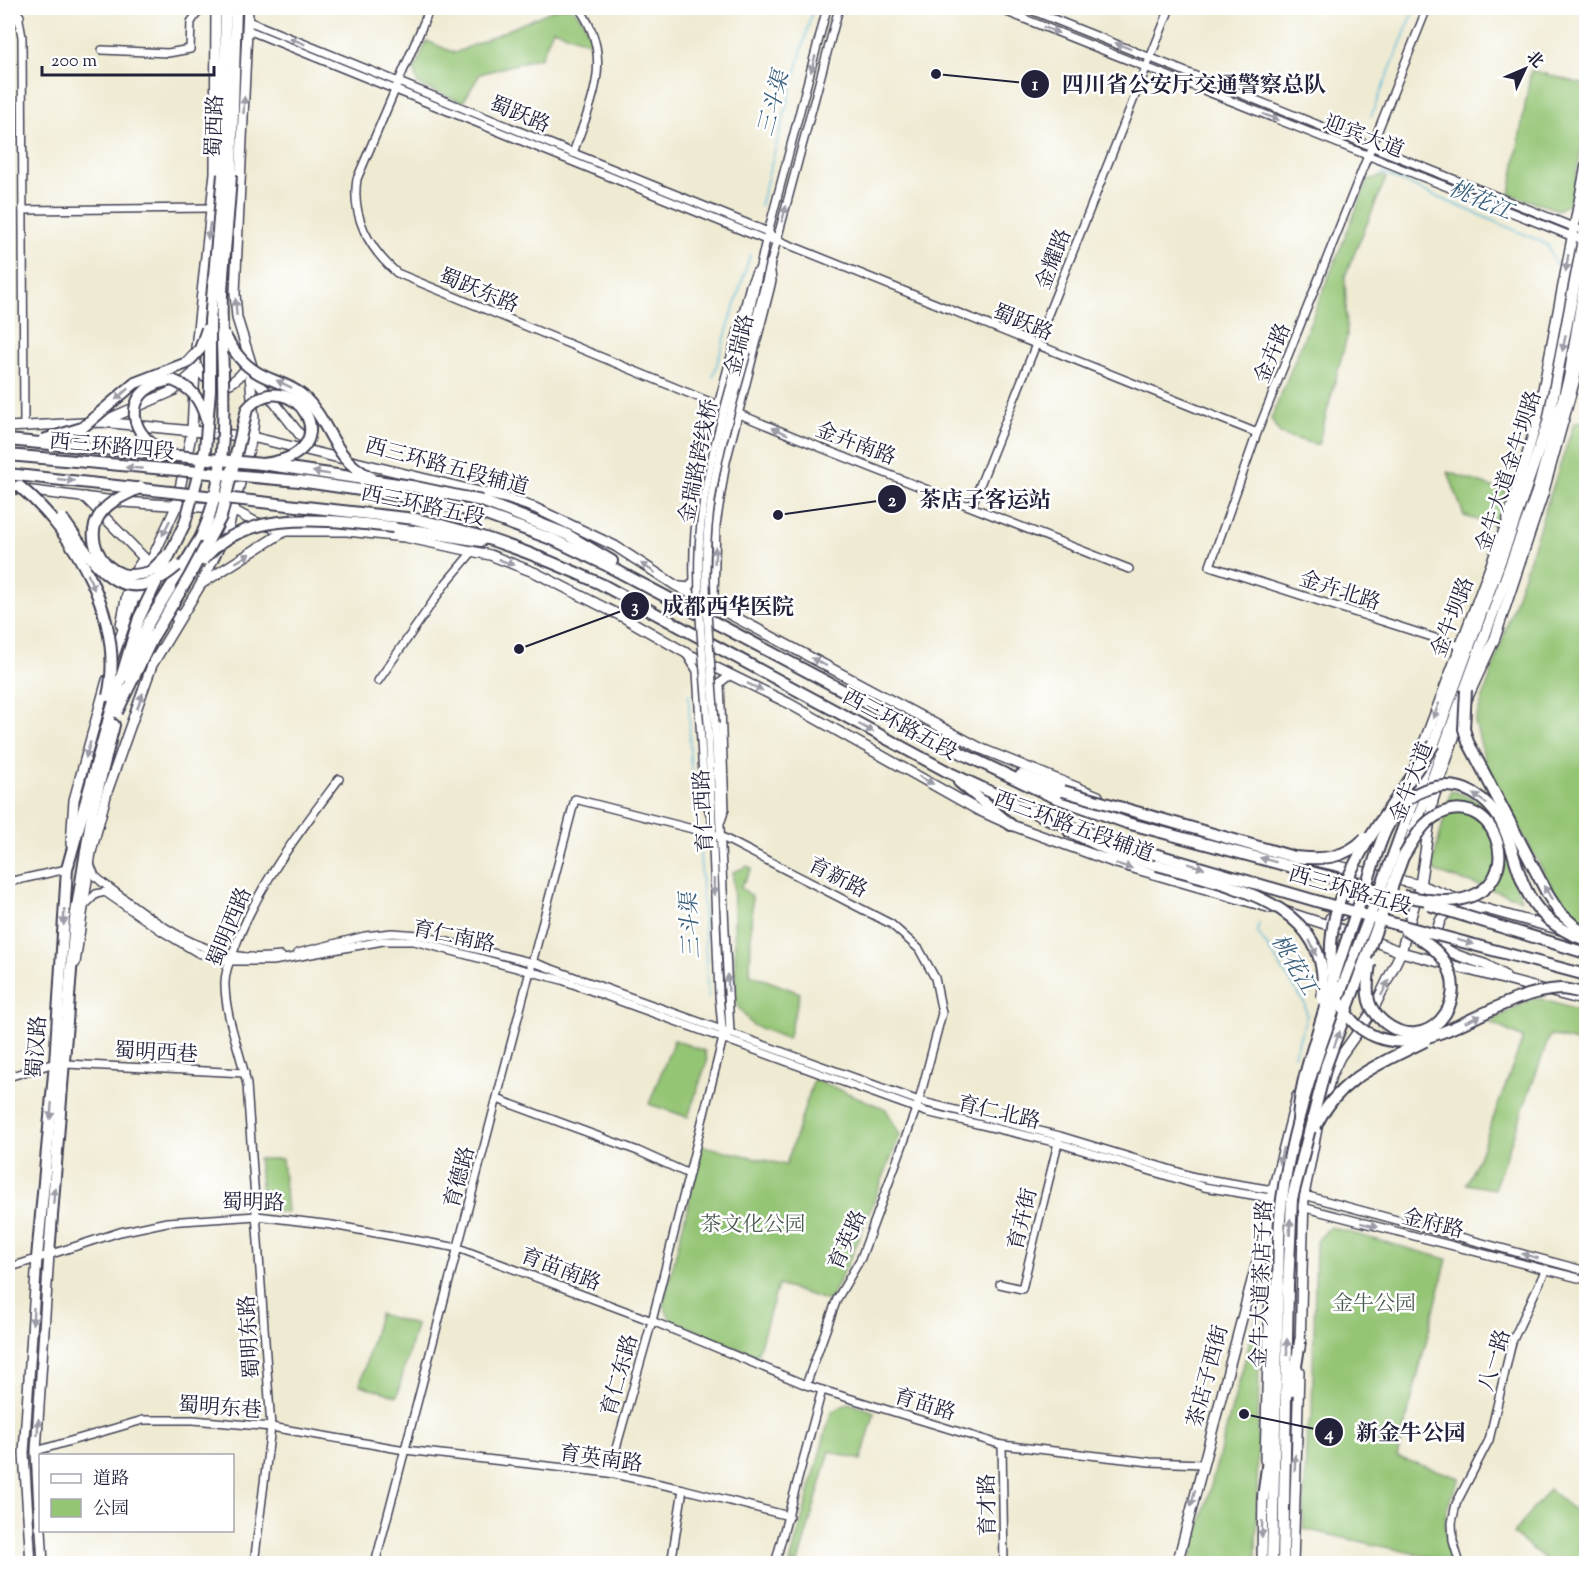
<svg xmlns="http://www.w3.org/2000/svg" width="1594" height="1571" font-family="'Sorts Mill Goudy','Noto Serif SC',serif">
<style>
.green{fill:#94c575;stroke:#5b7458;stroke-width:1.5}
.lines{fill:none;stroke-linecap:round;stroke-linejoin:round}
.stream{stroke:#5cbada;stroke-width:1.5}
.minor-casing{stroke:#414052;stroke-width:10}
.major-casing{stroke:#414052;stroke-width:12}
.highway-casing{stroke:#414052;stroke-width:14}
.minor{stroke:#fff;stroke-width:7}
.major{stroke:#fff;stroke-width:9}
.highway{stroke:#fff;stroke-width:10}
.minor-bridge-casing{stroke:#414052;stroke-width:10;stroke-linecap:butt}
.highway-bridge-casing{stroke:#414052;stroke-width:14;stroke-linecap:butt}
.minor-bridge{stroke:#fff;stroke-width:7}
.highway-bridge{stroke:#fff;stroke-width:10}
.oneway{fill:#9c9ca7}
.labels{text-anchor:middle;stroke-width:5;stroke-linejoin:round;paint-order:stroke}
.street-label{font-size:21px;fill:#22223b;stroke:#fff}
.park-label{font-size:21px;fill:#4a5b4f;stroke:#fff}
.water-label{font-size:22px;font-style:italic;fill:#395f7b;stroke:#fff}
.leader{fill:none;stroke:#22223b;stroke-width:2}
.callout-dot{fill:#22223b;stroke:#fff;stroke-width:2}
.mark-label{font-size:18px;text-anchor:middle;font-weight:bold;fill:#fff}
.callout-label{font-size:22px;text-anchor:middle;font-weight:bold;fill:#22223b;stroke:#fff;stroke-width:5;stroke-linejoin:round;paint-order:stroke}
</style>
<rect width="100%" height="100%" fill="#fff"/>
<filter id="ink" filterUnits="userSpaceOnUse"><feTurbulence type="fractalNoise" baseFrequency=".0167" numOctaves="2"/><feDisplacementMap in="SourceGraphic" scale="12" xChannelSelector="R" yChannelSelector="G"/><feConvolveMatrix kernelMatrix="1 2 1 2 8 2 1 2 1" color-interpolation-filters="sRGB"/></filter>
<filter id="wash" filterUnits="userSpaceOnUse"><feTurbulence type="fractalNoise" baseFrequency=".008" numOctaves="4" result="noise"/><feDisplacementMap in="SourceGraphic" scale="24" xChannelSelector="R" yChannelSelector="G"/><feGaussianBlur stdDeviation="1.35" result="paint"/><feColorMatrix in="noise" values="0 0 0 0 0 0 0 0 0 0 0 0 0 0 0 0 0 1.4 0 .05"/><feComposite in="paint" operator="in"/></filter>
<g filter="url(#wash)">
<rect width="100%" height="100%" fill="#efead2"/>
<g class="green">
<polygon points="558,8 572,8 583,20 593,44 553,29 541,57 480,74 463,102 418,85 414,71 427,41 455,53"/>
<polygon points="1531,70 1586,85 1586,126 1571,202 1558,210 1510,194"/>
<polygon points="1382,176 1386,178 1345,276 1347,337 1318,445 1280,434 1271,419 1368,180"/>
<polygon points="1583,421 1586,422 1586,922 1568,916 1487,769 1475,722 1574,423"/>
<polygon points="1448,472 1507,492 1496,526 1464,516"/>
<path d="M1451,790C1460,794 1470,796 1477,801C1506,821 1512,868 1521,899L1436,872L1432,867Z"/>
<polygon points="748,866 752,869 740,887 752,896 750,974 800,993 788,1039 752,1025 736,1004 733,872"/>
<polygon points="1535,997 1586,1013 1586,1045 1550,1035 1494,1189 1466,1184 1479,1157 1523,1038 1489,1022"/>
<polygon points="674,1040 705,1051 707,1061 688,1117 649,1104"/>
<polygon points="814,1079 886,1109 900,1135 853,1253 829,1301 778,1285 757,1356 671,1320 663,1305 703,1146 786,1165"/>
<polygon points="258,1159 282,1159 287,1212 272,1211 263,1202"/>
<path d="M1330,1227L1447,1259L1397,1457L1460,1478C1441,1517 1442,1521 1453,1562L1303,1529L1307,1427L1312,1415L1316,1242Z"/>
<polygon points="1260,1304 1256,1563 1190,1563"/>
<polygon points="379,1314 416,1325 397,1396 360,1385"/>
<polygon points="849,1403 875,1412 861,1460 830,1451 798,1563 790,1563 831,1412"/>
<polygon points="1549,1489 1586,1520 1586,1563 1551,1563 1513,1534"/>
</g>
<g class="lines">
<g class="stream">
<polyline points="1371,116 1415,8"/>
<polyline points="1382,173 1540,241 1548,246 1556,265"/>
<polyline points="760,206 813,8"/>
<polyline points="713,377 750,255"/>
<polyline points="688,553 691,495 705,428"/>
<polyline points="689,694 690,759 698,810"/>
<polyline points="700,852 708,998"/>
<polyline points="1259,924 1257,931 1304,1002 1307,1015 1294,1055"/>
</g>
</g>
</g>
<g filter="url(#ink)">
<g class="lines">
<defs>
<g id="minor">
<polyline points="17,8 22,37 24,427"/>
<path d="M430,8L357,179C351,216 369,249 397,273L829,451L1129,569"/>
<polyline points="997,8 1571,236 1586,240"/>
<polyline points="1026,8 1578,229"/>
<polyline points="1427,8 1257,433 1210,566 1460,646"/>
<polyline points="248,21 768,232 777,240 1257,433"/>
<polyline points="8,22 20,16"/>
<polyline points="248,30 766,240 777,240"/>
<polyline points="102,50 168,53 190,49 191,22 201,8"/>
<path d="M573,153C591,102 615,58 579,8"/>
<polyline points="23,210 211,208"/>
<polyline points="741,350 766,240 827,8"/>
<polyline points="747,352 839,8"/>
<polyline points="972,505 1170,8"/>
<path d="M681,586L689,587L694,580C690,478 726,383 750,285L756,272"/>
<polyline points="721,609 714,596 716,525 726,462 772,281 770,263"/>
<polyline points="687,655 697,671 704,794 710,814"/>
<polyline points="378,681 446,583 473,551"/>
<polyline points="715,724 730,1033 728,1035"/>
<polyline points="721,821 725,809 720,683 730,675"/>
<path d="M90,864L95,876L103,883C159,924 206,966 281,956"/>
<polyline points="8,882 67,869"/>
<polyline points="84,906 96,894 105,892 163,932 198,953 213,957 230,961 273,961 383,941 414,941 562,980 926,1112 1058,1143 1204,1187 1276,1199"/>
<polyline points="298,953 365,936 392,933 419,935 538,964 919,1101 1060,1136 1195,1177 1273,1190"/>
<polyline points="1346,961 1356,934"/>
<polyline points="66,1064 245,1073"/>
<polyline points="8,1077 55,1063"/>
<polyline points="497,1099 638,1151 689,1174"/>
<polyline points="1304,1195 1586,1271"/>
<polyline points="1290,1204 1586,1280"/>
<polyline points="8,1268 120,1232 167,1222 257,1216 332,1225 458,1248 652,1321 806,1385 1002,1445 1150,1462 1202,1464"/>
<polyline points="1000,1284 1022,1289 1059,1139"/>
<polyline points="1002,1445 1004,1564"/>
<polyline points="36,1451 143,1420 193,1420 271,1427 405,1450 609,1473 683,1489 789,1516"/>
<polyline points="609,1473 652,1321 723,1038 719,995 708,724"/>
<path d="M254,1564L271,1427L247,1085C241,1052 226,1021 225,986C224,971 232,957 237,942C261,881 300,831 339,779"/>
<polyline points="375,1564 575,799 720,836 891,924 919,949 935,978 942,1013 919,1101 861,1258 837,1299 806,1385"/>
<polyline points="671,1564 683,1489"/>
<polyline points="775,1564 822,1390"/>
<polyline points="1460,1564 1453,1541 1452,1523 1456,1504 1489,1440 1512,1342 1546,1269"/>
</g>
<g id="major">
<polyline points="248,8 235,293 237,318 256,379 308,445"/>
<path d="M196,365C213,394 232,390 249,364"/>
<polyline points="104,421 173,391 196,371"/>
<polyline points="8,427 102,422 252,437 509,499 535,508 615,546 675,585 982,749 1098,796"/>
<polyline points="8,488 123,502 231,509 255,522 285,531 347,531 404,537 490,555 536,573 625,618 686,653 788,703 978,810 1011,825 1116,863 1271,908"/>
<polyline points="85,497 149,563"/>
<polyline points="201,584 285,531"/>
<path d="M134,598C156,591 171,595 177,620"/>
<polyline points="121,625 130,579 144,558"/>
<polyline points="112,661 134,598 176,507 192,431 196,348 215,173 216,8"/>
<polyline points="1414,769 1507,522 1537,421 1586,165"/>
<polyline points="71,844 74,800 107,680"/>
<polyline points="1312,860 1420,885 1479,907 1561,930"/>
<path d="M1478,910C1464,909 1447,906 1440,921C1428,952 1464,957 1484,964C1491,967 1498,972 1505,976"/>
<polyline points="1284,911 1356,934 1401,952 1586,1001"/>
<path d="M1330,918C1349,916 1362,896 1353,879"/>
<polyline points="1356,934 1371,886"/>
<polyline points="75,963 91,852 107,792 152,665 201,584 228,529 252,437 254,419 249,364"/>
<polyline points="1338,981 1346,961"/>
<polyline points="1300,1348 1304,1195 1319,1118 1331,1076 1340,1057 1372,1012 1401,952 1420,885 1433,800 1467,699 1495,638 1543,494 1575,379 1586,312"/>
<polyline points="1265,1460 1273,1190 1297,1096"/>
<polyline points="40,1528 36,1451 49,1254"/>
<polyline points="41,1530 43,1564"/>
<polyline points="31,1564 24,1453 37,1258"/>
<polyline points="1177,1564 1267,1224"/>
<polyline points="1262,1564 1263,1492"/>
<polyline points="1293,1564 1299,1371"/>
</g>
<g id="highway">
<polyline points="223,174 226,8"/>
<polyline points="231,174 236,8"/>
<polyline points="422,499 486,515 554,540 608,566 965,755 1049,795 1127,823"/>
<polyline points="482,501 566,534 612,561"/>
<path d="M415,519C480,533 541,556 601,584L950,773L1053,821L1120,844"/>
<polyline points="393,527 481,541"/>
<polyline points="170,588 201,537"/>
<polyline points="1021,775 1063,791"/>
<polyline points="959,782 1011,825"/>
<polyline points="1069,831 1116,854 1157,865"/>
<polyline points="1409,843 1537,492 1569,378 1586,275"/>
<polyline points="1394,853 1514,523 1548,422 1586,224"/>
<polyline points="49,1254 75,919 93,808 114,725"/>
<polyline points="37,1258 55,1063 67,869 109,718"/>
<polyline points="1292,1391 1300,1341"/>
<polyline points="1263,1498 1269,1452"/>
<polyline points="1272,1564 1278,1285"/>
<polyline points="1283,1564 1288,1286"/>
</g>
</defs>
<use href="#minor" class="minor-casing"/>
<use href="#major" class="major-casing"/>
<use href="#highway" class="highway-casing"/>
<use href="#minor" class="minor"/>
<use href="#major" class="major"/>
<use href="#highway" class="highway"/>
<defs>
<g id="minor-bridge">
<path d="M708,724C704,658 694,589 701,523C707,464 725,407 741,350"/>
<path d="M715,724C711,656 701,585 709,517C715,461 732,407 747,352"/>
</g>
<g id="highway-bridge">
<path d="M225,336C234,351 242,364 258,373C273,382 290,384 303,396C332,423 331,458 370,477"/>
<polyline points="8,440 262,464 411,486 482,501"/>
<polyline points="43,440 82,428 135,383 187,363 200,349 207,329"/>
<path d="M163,451C123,431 125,386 172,380C192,388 200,399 206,419"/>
<polyline points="8,455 299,481 422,499"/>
<polyline points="8,474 415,519"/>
<path d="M19,486C76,533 125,621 108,696"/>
<path d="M141,487C126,495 108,501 99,516C86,538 99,566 122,574C131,577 141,574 150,572L167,555"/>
<path d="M62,518C93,561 121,615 177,566"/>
<path d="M201,537C236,460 219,373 222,293C224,253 229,214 231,174"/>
<path d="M203,560C246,506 331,521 393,527"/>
<polyline points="127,676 149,622 170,588"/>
<polyline points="1466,690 1464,729 1468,742 1548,895 1559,912 1586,936"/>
<path d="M117,712L153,637L189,577L221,517L247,409C289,359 357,454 262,464"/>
<polyline points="109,718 139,618 185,523 205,450 210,390 210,321 223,174"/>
<path d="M1434,744C1392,810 1326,877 1331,962C1332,982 1336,1001 1349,1017C1363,1035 1387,1044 1410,1041C1462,1033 1506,992 1560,989C1568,989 1578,992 1586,994"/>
<path d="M1063,791L1294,857C1322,860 1345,859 1365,838"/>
<polyline points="1127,823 1397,895"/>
<polyline points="1120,844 1392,923 1586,975"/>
<path d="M1157,865C1225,885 1335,902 1322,999"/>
<polyline points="1429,905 1586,953"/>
<path d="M1370,964C1368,976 1366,989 1369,1001C1371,1010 1378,1017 1385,1023C1427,1056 1471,1002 1445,962C1436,947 1420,939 1405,930"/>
<path d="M1298,1122C1299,1090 1308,1064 1317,1034C1332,983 1348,933 1367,883C1376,858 1383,825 1402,805C1420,786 1450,780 1473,793C1533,827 1494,909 1586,940"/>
<path d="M1315,1127C1340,1077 1378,1065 1425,1041"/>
<path d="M1278,1285C1279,1257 1278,1227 1282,1199C1298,1083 1353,963 1394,853"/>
<path d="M1288,1286L1292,1199L1326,1066L1403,857C1411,845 1418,829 1430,820C1490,775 1536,886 1458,900C1440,903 1421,899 1403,896"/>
</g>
</defs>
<use href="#minor-bridge" class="minor-bridge-casing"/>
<use href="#highway-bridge" class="highway-bridge-casing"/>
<use href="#minor-bridge" class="minor-bridge"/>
<use href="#highway-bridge" class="highway-bridge"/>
</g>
<defs><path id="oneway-solid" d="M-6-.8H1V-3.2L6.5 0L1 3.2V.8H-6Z" transform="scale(1.5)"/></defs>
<g class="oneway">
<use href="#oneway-solid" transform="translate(1051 30) rotate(22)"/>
<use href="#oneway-solid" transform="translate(297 41) rotate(-158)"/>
<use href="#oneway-solid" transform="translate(1123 46) rotate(-158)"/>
<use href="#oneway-solid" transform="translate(813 64) rotate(105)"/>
<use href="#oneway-solid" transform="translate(244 105) rotate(-87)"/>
<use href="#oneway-solid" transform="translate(1271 117) rotate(21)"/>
<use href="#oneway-solid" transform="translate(784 214) rotate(-75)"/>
<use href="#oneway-solid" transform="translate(209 231) rotate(97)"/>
<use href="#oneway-solid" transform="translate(1567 263) rotate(99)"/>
<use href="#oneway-solid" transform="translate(236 307) rotate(-94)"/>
<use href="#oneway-solid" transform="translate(1564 343) rotate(101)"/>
<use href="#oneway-solid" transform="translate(284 384) rotate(-154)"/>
<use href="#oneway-solid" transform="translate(122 394) rotate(139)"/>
<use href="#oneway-solid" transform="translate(780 431) rotate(-157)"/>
<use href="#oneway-solid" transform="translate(134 468) rotate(-175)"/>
<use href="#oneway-solid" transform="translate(321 473) rotate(-171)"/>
<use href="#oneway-solid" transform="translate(66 480) rotate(6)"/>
<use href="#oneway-solid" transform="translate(166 528) rotate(116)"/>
<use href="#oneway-solid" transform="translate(715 555) rotate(-88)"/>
<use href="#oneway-solid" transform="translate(243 558) rotate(-32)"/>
<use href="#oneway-solid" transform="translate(506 562) rotate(21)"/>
<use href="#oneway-solid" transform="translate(648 568) rotate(-147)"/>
<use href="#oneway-solid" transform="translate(91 582) rotate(68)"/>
<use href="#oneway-solid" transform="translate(819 662) rotate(-152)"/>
<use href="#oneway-solid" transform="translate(755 687) rotate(26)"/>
<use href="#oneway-solid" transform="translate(140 701) rotate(-70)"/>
<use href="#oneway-solid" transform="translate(1436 711) rotate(111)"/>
<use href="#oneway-solid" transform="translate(866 728) rotate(28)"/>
<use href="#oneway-solid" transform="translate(88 750) rotate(106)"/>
<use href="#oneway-solid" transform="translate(926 780) rotate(29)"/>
<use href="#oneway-solid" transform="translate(1480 799) rotate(-143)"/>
<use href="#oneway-solid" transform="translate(1268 860) rotate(-165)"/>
<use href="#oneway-solid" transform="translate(1124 866) rotate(16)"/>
<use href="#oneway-solid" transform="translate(1196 866) rotate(16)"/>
<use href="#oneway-solid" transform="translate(714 887) rotate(88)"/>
<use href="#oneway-solid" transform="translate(1548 893) rotate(-121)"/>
<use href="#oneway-solid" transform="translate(64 917) rotate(93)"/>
<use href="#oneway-solid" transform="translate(1465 942) rotate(15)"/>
<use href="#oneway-solid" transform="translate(1313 948) rotate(65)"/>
<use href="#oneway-solid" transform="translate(728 983) rotate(-93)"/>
<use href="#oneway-solid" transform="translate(1385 988) rotate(-64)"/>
<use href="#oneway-solid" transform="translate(1473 1019) rotate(-24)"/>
<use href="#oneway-solid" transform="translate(1337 1039) rotate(-69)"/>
<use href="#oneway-solid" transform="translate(51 1111) rotate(95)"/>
<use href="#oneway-solid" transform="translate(1281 1156) rotate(103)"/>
<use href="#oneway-solid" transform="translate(54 1196) rotate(-85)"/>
<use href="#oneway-solid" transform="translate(1369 1225) rotate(14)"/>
<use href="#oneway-solid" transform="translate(1290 1227) rotate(-88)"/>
<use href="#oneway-solid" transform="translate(1530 1256) rotate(-165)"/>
<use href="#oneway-solid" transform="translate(33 1316) rotate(94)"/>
<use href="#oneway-solid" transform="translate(1287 1347) rotate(-90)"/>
<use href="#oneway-solid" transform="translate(38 1427) rotate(-86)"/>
<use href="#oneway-solid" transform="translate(1295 1463) rotate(-88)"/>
<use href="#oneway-solid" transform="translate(1193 1498) rotate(104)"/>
<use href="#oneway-solid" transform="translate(1262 1529) rotate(91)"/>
</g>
</g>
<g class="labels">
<g class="street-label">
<text transform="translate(520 114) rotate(22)" y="7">蜀跃路</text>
<text transform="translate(214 126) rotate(-88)" y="7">蜀西路</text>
<text transform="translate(1364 136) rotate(21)" y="7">迎宾大道</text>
<text transform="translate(1053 259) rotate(-69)" y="7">金耀路</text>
<text transform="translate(479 290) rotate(22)" y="7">蜀跃东路</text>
<text transform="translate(1023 322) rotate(22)" y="7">蜀跃路</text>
<text transform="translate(739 345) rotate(-76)" y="7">金瑞路</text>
<text transform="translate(1272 353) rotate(-68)" y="7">金卉路</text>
<text transform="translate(856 443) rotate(21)" y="7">金卉南路</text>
<text transform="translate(112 446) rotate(5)" y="7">西三环路四段</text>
<text transform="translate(698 461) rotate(-79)" y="7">金瑞路跨线桥</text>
<text transform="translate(447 466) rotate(15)" y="7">西三环路五段辅道</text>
<text transform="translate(1508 471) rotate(-72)" y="7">金牛大道金牛坝路</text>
<text transform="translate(423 505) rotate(12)" y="7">西三环路五段</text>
<text transform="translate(1340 590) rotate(18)" y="7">金卉北路</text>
<text transform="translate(1452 617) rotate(-69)" y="7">金牛坝路</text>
<text transform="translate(900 724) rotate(28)" y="7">西三环路五段</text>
<text transform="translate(1411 782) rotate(-69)" y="7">金牛大道</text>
<text transform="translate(703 811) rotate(-93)" y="7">育仁西路</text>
<text transform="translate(1074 826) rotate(20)" y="7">西三环路五段辅道</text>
<text transform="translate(838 877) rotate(27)" y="7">育新路</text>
<text transform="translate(1350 890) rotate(16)" y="7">西三环路五段</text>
<text transform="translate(229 927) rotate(-68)" y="7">蜀明西路</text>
<text transform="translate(454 936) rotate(12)" y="7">育仁南路</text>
<text transform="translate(36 1047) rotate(-86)" y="7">蜀汉路</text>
<text transform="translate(156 1052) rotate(3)" y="7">蜀明西巷</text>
<text transform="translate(999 1112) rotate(13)" y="7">育仁北路</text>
<text transform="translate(459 1177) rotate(-75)" y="7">育德路</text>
<text transform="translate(253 1202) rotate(1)" y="7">蜀明路</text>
<text transform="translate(1022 1219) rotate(-76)" y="7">育卉街</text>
<text transform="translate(1433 1223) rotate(14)" y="7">金府路</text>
<text transform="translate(847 1240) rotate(-66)" y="7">育英路</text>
<text transform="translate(561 1269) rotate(21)" y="7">育苗南路</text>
<text transform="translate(1261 1284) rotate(-88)" y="7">金牛大道茶店子路</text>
<text transform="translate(249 1337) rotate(-94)" y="7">蜀明东路</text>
<text transform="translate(1494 1360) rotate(-73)" y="7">八一路</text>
<text transform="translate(619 1375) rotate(-74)" y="7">育仁东路</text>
<text transform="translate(1207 1376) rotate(-75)" y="7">茶店子西街</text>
<text transform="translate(925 1404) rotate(17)" y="7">育苗路</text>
<text transform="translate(220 1407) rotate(4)" y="7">蜀明东巷</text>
<text transform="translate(601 1458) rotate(8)" y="7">育英南路</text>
<text transform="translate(987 1505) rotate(-91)" y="7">育才路</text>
</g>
<g class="park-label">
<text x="753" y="1231">茶文化公园</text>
<text x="1374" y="1310">金牛公园</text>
</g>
<g class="water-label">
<text transform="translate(772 103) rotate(-75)" y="8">三斗渠</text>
<text transform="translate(1481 199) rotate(23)" y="8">桃花江</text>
<text transform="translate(689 926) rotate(-93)" y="8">三斗渠</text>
<text transform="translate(1295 964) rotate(59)" y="8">桃花江</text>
</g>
</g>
<path class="leader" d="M936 74L1035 84M778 515L892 499M519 649L635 606M1244 1414L1329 1432"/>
<g class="callout-dot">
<circle cx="936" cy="74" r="6"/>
<circle cx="778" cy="515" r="6"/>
<circle cx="519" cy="649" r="6"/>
<circle cx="1244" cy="1414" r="6"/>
<circle cx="1035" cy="84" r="15"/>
<circle cx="892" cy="499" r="15"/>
<circle cx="635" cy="606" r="15"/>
<circle cx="1329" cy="1432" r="15"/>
</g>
<g class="mark-label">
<text x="1035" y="90">1</text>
<text x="892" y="506">2</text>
<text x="635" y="612">3</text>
<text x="1329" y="1439">4</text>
</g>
<g class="callout-label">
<text x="1194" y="92">四川省公安厅交通警察总队</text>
<text x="985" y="507">茶店子客运站</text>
<text x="728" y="614">成都西华医院</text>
<text x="1411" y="1440">新金牛公园</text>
</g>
<rect width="1594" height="1571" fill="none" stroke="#fff" stroke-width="30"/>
<rect x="39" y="1454" width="195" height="78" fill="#ffffff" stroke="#a7a7b1" stroke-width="1.5"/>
<rect x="51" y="1474" width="30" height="9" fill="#ffffff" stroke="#a7a7b1" stroke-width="1.5"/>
<text x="93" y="1484" font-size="18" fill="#22223b">道路</text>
<rect x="51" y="1499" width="30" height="18" fill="#94c575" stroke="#a7a7b1" stroke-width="1.5"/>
<text x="93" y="1514" font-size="18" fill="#22223b">公园</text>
<g transform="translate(1525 69) rotate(46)" stroke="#ffffff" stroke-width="4.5" paint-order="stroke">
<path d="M0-4.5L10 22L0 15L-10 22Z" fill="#22223b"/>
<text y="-9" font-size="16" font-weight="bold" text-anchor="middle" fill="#22223b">北</text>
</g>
<path d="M42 66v9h172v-9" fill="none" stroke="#22223b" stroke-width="3"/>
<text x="51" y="66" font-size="18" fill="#22223b" stroke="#ffffff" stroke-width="4.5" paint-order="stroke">200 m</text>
</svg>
